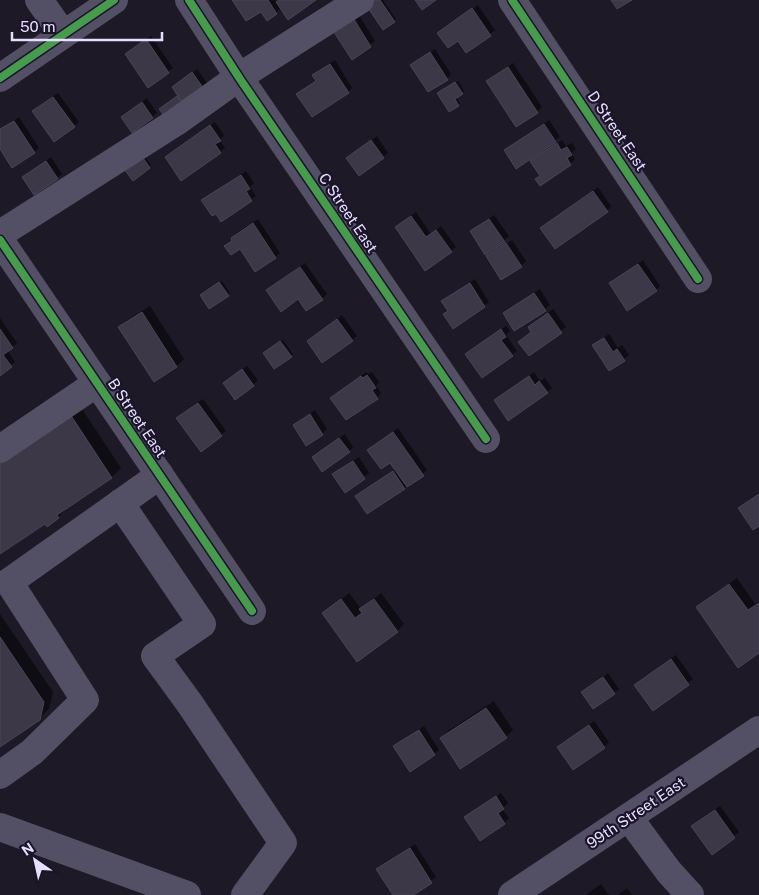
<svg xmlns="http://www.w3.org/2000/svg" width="759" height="895" font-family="'Public Sans',sans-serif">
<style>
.shadow{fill:#0007}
.building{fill:#3c3847;stroke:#4b4458}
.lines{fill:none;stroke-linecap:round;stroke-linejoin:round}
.minor{stroke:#534f65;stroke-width:28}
.cycleway-casing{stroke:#1b142b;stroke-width:11}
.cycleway{stroke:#469c4c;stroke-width:8}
.labels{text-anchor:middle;stroke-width:4.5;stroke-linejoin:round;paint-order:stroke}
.street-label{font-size:15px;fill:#e7e0fc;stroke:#1b142b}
</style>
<rect width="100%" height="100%" fill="#1d1926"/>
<g class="shadow">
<polygon points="233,0 275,0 277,3 280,0 314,0 281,8 276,13 261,10"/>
<polygon points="374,0 383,0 396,19 394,21"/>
<polygon points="478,5 495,30 467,51 458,39 443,29"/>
<polygon points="357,12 375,41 352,58 333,29"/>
<polygon points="151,36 173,68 168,72 127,54"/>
<polygon points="435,49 451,74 447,79 412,65"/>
<polygon points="335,60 352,88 348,92 298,94 317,80 314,76 318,71"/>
<polygon points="513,63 542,107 537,112 488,81"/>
<polygon points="197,69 208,84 184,102 163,107 179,95 173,87"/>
<polygon points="458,81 464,91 456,97 460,103 458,105 440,92"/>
<polygon points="58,93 79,122 74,126 39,107"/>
<polygon points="147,98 157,113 152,117 122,117"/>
<polygon points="19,117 39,148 34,152 0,147 0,131"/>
<polygon points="549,120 560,137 555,141 505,151"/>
<polygon points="215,122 224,135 220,140 225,148 182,179 166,157"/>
<polygon points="377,136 388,153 359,175 348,158"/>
<polygon points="562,140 566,146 572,143 576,149 571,153 575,159 570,164 536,179 541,174 532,161"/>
<polygon points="141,151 151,165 133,179"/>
<polygon points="51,157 62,174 57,178 24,177"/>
<polygon points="246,171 254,183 250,187 256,196 221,220 216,212 203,200"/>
<polygon points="598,187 611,206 607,211 542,228"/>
<polygon points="416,212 431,234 441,226 456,247 451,251 401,223"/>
<polygon points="494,215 509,236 504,241 471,232"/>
<polygon points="258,219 280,253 275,257 240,248 226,246 233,240 232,238 237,233"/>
<polygon points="512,240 526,261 521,266 488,256"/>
<polygon points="643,260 660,286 656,290 610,283"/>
<polygon points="305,263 327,294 322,299 298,298 272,286"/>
<polygon points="475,279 489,302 453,327 445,314 449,310 443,301"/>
<polygon points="222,281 230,293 228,295 201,295"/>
<polygon points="540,289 550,305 515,330 504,313"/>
<polygon points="150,306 184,359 177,366 120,327 127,320"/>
<polygon points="553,309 566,327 529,355 532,332 529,327"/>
<polygon points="342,315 357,336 352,340 308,341"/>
<polygon points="0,318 17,343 8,351 15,362 0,374"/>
<polygon points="506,326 510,331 506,335 517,351 512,355 471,350"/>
<polygon points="609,334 618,348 622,345 629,355 610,370 594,345"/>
<polygon points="283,340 293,354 291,356 266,351"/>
<polygon points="247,366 258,380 253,385 224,383"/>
<polygon points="366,372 368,374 372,372 379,382 376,386 381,393 377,398 332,398"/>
<polygon points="534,372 540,381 545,378 552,388 547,392 495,400"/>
<polygon points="203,399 226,431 221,435 183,413"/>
<polygon points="76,400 121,468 112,477 67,507 59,517 45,522 0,552"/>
<polygon points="315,410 327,429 322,434 294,425"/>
<polygon points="398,428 427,470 404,488 357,496 396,469 390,461 369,450"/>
<polygon points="345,434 353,447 349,452 313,457"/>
<polygon points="359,457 369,473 345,491 339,470"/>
<polygon points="737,578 755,604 759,602 759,652 698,607 705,600"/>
<polygon points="349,593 361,609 381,593 404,624 397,631 324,613"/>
<polygon points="0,614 53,692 49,709 39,719 0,746"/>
<polygon points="676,655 693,679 653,709 641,680"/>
<polygon points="608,673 619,689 614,693 583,692"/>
<polygon points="494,701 513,730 506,737 441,738 448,731"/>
<polygon points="594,721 609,742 604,747 559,747"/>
<polygon points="424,726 439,750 410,770 395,746"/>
<polygon points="501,793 508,803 502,809 509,818 504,823 465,817"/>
<polygon points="720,806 739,832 712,853 697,822"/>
<polygon points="415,844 436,877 411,895 394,895 378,870"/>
<polygon points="601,884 609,895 586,895"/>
<polygon points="627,888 632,895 617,895"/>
</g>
<g class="building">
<polygon points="232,0 268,0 277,14 267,21 261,12 246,21"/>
<polygon points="279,0 316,0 288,20 276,2"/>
<polygon points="373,0 380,0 395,22 383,30 366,5"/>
<polygon points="415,0 436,0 422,10"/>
<polygon points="611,0 632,0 617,9"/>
<polygon points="472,8 491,36 466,53 458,41 448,48 437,33"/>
<polygon points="352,16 371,47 352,60 332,29"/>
<polygon points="146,39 169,73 148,88 125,54"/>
<polygon points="430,52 448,80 428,92 410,65"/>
<polygon points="330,64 349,93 312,117 296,94 316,81 312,75"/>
<polygon points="508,67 538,113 516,127 486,81"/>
<polygon points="192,72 204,89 183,104 172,87"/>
<polygon points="455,82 463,94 455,99 459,106 449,112 437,93"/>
<polygon points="177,96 183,104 165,117 159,109"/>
<polygon points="53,97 75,127 54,142 32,111"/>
<polygon points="142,102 153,118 132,133 121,117"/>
<polygon points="14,121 35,153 12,168 0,149 0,129"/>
<polygon points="544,124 556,142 516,169 504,150"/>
<polygon points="210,125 221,141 215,144 221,153 181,181 165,157"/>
<polygon points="371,140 384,158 359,176 346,158"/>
<polygon points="557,143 561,150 567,147 572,155 567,158 571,165 540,186 535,179 540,176 530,161"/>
<polygon points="139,152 150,168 133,181 121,165"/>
<polygon points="46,161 58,179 34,195 22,177"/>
<polygon points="241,175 250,189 246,191 252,201 221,222 216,214 212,216 201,200"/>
<polygon points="593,191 608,212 555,249 540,228"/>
<polygon points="411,216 426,237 436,230 452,252 425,271 395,227"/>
<polygon points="489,219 505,242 485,255 470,231"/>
<polygon points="253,223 276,258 255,272 240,249 231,255 224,246 232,241 231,238"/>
<polygon points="506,243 522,267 501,280 486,256"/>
<polygon points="638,264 657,291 627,311 609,283"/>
<polygon points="300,267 323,300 306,311 298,299 281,312 266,290"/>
<polygon points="219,282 229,296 209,309 200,295"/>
<polygon points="470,283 485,307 453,329 443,314 448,311 441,301"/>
<polygon points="534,293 546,311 514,331 503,313"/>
<polygon points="142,312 177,367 154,382 118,327"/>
<polygon points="548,313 562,333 529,356 518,342 531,332 528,327"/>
<polygon points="337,319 353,341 322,363 307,341"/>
<polygon points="0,329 13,348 3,355 12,367 0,376"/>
<polygon points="501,329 506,337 501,340 513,356 482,378 465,354"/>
<polygon points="604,338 613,352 617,349 625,361 609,371 592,345"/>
<polygon points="280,341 292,357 274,369 263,353"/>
<polygon points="242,369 254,386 235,400 223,383"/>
<polygon points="367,375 376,388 372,390 378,399 346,420 330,398 361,376 363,378"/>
<polygon points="529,376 535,385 539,381 548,393 508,421 494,400"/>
<polygon points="198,403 222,436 201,452 176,418"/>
<polygon points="66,408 112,478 57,515 59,518 47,527 45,524 0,554 0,452"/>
<polygon points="310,414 323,435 306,446 293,425"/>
<polygon points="393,432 424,476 407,487 390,463 381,469 367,450"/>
<polygon points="339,438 350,452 322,472 312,457"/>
<polygon points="353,461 365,479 345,493 332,474"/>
<polygon points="393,471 405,489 367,514 355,496"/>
<polygon points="759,494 759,526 753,530 738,508"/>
<polygon points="729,584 748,610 759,603 759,653 738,668 696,607"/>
<polygon points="341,599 355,618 362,613 359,609 374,599 398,632 357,662 322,613"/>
<polygon points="0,637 44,702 40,720 0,747"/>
<polygon points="671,659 689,685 653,711 634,685"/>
<polygon points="603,677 615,694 593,709 581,692"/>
<polygon points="486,708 507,738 460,769 440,738"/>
<polygon points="589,725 605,748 573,770 557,747"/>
<polygon points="419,730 435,755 410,772 393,746"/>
<polygon points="496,796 504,809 498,813 505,824 480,841 464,817"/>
<polygon points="715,810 735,838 712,855 691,826"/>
<polygon points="410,848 432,883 414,895 393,895 376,869"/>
</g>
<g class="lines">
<g class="minor">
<polyline points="39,0 63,34"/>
<polyline points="189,0 240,79 486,439"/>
<polyline points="512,0 698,279"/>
<polyline points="0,78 114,0"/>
<polyline points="0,234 176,122 239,77 360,0"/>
<polyline points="0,240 252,611"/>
<polyline points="0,449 97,383"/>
<polyline points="120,503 202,624 155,656 190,704 283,843 245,895"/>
<polyline points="0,775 32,752 85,700 9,582 160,475"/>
<polyline points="629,818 669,872 690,895"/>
<polyline points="0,827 187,895"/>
<polyline points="512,895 759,730"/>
</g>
<defs>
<g id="cycleway">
<polyline points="189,0 240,79 486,439"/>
<polyline points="512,0 698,279"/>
<polyline points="0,78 114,0"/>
<polyline points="0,240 252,611"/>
</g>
</defs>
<use href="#cycleway" class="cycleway-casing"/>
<use href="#cycleway" class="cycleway"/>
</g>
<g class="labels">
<g class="street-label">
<text transform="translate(617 131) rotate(56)" y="5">D Street East</text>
<text transform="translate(348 213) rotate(56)" y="5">C Street East</text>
<text transform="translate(137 418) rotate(56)" y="5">B Street East</text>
<text transform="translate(636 813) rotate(-34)" y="5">99th Street East</text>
</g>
</g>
<g transform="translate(35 860) rotate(326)" stroke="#1b142b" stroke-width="4" paint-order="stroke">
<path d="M0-4L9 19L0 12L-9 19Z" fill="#e7e0fc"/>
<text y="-8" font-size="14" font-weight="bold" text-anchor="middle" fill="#e7e0fc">N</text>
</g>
<path d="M12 32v8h150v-8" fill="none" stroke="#e7e0fc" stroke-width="2.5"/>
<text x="20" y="32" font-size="15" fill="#e7e0fc" stroke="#1b142b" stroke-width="4" paint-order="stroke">50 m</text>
</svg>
